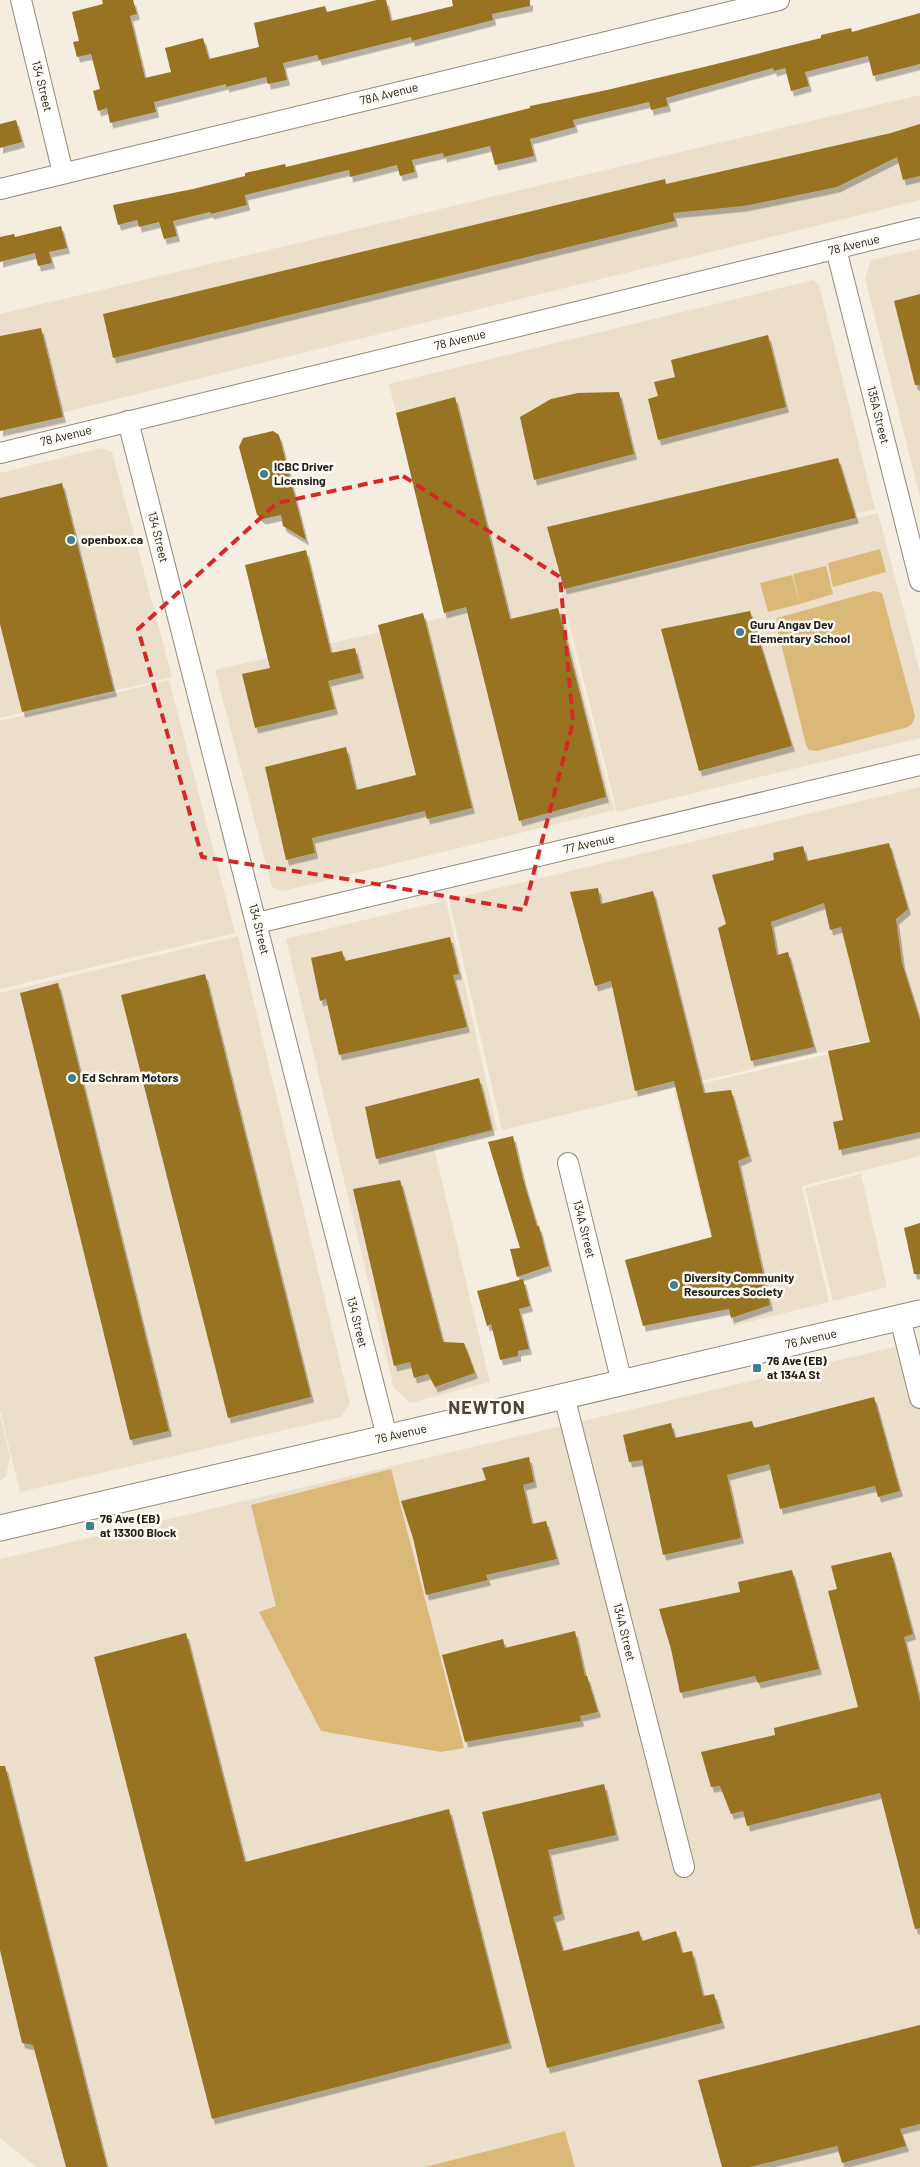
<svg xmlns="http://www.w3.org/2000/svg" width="920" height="2167" font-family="Barlow,sans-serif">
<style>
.built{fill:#ebdfcb}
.green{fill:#dab878}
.building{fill:#987320;filter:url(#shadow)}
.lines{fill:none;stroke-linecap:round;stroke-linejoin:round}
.minor-casing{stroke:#90897c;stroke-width:22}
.major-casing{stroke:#90897c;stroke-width:27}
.minor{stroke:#fff;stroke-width:20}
.major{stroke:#fff;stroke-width:25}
.marked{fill:none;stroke:#d62828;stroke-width:4;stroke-dasharray:10 6;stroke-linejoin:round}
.poi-dot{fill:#3f8192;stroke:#fefbf5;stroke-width:2}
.labels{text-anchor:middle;stroke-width:5;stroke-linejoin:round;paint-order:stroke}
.street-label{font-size:12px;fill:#23201b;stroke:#fefbf5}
.poi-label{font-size:12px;font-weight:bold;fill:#23201b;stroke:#fefbf5;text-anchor:start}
.district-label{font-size:18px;font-weight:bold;letter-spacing:1px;fill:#4b4539;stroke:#fefbf5}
</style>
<defs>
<filter id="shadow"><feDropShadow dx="3" dy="5.5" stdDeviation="0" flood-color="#0004"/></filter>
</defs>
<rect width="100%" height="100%" fill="#f5eddf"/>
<g class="built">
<polygon points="920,95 920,200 0,428 0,314"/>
<polygon points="920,249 920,497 865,278 871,260"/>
<polygon points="813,280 819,285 875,509 558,592 614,810 283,891 272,887 215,670 445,617 389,384"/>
<polygon points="101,448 112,452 172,677 0,718 0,473"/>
<polygon points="878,513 920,672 920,738 617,812 561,592"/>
<polygon points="169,680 235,933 0,989 0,721"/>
<polygon points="920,787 920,1028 502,1130 449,900"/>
<polygon points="446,900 497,1130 434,1148 490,1382 410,1403 394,1388 286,939"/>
<polygon points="238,936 350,1404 341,1417 20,1492 0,1410 0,993"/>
<polygon points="920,1033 920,1156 802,1186 829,1302 733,1326 674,1090"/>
<polygon points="861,1174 887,1287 833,1301 805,1188"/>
<polygon points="920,1341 920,2167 575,2167 565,2131 425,2167 36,2167 0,2138 0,1559"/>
<polygon points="0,1415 10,1457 6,1476 0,1481"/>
</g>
<g class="green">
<polygon points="880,549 886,572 833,587 828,563"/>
<polygon points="826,566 833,594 800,604 793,574"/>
<polygon points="792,575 800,604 768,612 760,583"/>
<polygon points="874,591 882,593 915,716 912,724 908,727 817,751 809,750 806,745 776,623 777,618"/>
<polygon points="391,1469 464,1748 441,1752 321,1731 259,1612 276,1606 251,1505"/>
<polygon points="565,2131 575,2167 425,2167"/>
</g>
<g class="building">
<polygon points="102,0 133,0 137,14 130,16 145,78 171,72 165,48 203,38 209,59 259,47 254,23 325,6 327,12 377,0 386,0 391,21 453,6 452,0 530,0 530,6 492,14 493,20 412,41 411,37 319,60 317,55 283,63 287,80 268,84 266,77 226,87 226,84 154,102 156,112 110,123 107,108 98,111 93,91 100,89 91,54 77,57 73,42 79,41 72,12 103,4"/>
<polygon points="920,13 920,64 873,76 868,56 805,72 809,86 791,91 785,68 774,71 773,68 666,98 668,106 651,110 649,102 573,120 575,127 530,139 534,156 495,165 490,146 444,157 443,153 412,160 415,172 400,176 397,165 350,177 349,170 245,195 247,205 211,214 210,212 173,221 177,236 164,239 159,222 139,227 137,220 118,225 113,205 193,189 245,176 245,173 285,164 286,167 438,131 530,108 530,106 607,90 704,67 821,38 821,35 851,28 852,32"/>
<polygon points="16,120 22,142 0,148 0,124"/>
<polygon points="920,124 920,176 903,180 897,157 837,187 744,206 673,213 675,221 113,358 103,314 665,179 666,184 891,133"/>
<polygon points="61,226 67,248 49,252 52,263 38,266 35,253 0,262 0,237 14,234 15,237"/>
<polygon points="920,294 920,385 915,385 894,301"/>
<polygon points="41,328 63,417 0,431 0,336"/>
<polygon points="768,335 786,407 658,440 648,399 658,396 654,382 675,377 671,360"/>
<polygon points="619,392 634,454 534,480 520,417 551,399 578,393"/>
<polygon points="455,397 510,619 558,608 606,797 519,821 466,607 444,613 396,413"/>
<polygon points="273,431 279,435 306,540 283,526 281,515 263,519 257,515 239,447 243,438"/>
<polygon points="838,458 856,518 564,589 547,527"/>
<polygon points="62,483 114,691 22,712 0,624 0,498"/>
<polygon points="306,550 331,653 355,648 361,673 328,681 335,709 255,728 242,674 270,668 245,565"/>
<polygon points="750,611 792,746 699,771 661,629"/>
<polygon points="423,613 472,808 427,819 425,811 312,838 315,853 286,860 265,767 346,747 356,790 416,775 378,625"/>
<polygon points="889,843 908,909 896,919 902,963 920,1020 920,1132 839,1150 833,1122 843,1120 828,1051 870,1042 841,927 830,930 824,903 771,922 777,955 788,952 814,1047 751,1061 718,928 726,924 712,875 774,860 773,853 803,846 807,861"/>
<polygon points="598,888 601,904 653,891 704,1093 731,1090 749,1156 738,1161 770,1305 731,1318 729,1309 643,1326 625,1260 712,1237 674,1081 635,1091 611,981 595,986 570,892"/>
<polygon points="450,937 459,974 453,975 467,1027 339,1055 326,999 320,1001 311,958 342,951 345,961"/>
<polygon points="205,974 311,1397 228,1418 121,995"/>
<polygon points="58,983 169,1431 130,1440 20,993"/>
<polygon points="479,1078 492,1130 376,1159 365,1107"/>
<polygon points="513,1136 523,1179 537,1226 539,1226 549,1266 517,1277 510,1249 520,1248 488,1142"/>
<polygon points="400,1180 443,1342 464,1343 475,1373 435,1387 428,1374 414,1378 410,1362 394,1366 353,1189"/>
<polygon points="920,1223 920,1274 914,1274 904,1228"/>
<polygon points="523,1279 530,1306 519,1309 529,1349 518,1351 518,1356 500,1360 491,1324 487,1326 477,1291"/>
<polygon points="874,1397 900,1491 878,1497 875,1486 780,1509 769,1464 727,1475 741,1538 663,1555 642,1460 629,1462 623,1435 671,1423 675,1438 752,1421 754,1428"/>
<polygon points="529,1457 534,1482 523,1485 532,1524 546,1521 557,1559 486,1575 488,1580 426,1595 413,1538 401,1501 486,1480 482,1468"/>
<polygon points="891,1552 913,1634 904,1637 920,1701 920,1928 915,1929 880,1793 747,1826 743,1811 731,1814 720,1786 711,1787 701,1752 775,1735 774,1728 858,1707 828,1591 837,1589 831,1566"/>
<polygon points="792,1570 819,1669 758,1683 755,1676 680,1693 671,1649 659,1609 740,1592 738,1582"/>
<polygon points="575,1631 585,1676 587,1676 598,1712 580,1716 581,1721 465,1742 442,1655 503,1639 505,1648"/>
<polygon points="186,1633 245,1862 449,1809 509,2043 212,2119 94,1657"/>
<polygon points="0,1766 5,1766 107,2167 66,2167 33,2045 22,2043 0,1950"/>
<polygon points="604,1784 616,1835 548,1850 562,1914 553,1917 563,1951 639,1931 642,1941 676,1931 682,1953 692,1951 703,1996 714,1994 722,2023 547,2068 482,1812"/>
<polygon points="920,2025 920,2124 900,2129 906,2146 842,2163 837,2146 750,2167 722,2167 698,2080"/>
</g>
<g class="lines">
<defs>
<g id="minor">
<polyline points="21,0 63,173"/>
<polyline points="0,189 779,0"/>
<polyline points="836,249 920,581"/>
<polyline points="128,421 387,1437"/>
<polyline points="0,453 920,228"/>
<polyline points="257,923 920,765"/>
<polyline points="568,1163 622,1383"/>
<polyline points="900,1318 920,1398"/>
<polyline points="564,1396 684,1867"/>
</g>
<polyline id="major" points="0,1528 920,1313"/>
</defs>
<use href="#minor" class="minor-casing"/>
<use href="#major" class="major-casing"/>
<use href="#minor" class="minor"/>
<use href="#major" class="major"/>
</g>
<path class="marked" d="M403,476L560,577L573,722L524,910L353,880L202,857L138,629L277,503Z"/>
<g class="poi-dot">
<circle cx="264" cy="474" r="5"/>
<circle cx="71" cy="540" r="5"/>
<circle cx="740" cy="632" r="5"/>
<circle cx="72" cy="1078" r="5"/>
<circle cx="674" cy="1285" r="5"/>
<rect x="752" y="1363" width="10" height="10" rx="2.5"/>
<rect x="85" y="1521" width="10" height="10" rx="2.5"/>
</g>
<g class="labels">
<g class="street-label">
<text transform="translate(42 86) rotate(76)" y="4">134 Street</text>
<text transform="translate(389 94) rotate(-14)" y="4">78A Avenue</text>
<text transform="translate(854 245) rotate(-14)" y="4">78 Avenue</text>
<text transform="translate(460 340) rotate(-14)" y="4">78 Avenue</text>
<text transform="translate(878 415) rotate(76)" y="4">135A Street</text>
<text transform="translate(66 436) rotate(-14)" y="4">78 Avenue</text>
<text transform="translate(158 537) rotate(76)" y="4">134 Street</text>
<text transform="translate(589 844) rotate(-13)" y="4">77 Avenue</text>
<text transform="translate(259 929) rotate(76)" y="4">134 Street</text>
<text transform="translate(584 1229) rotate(76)" y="4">134A Street</text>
<text transform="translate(357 1322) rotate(76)" y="4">134 Street</text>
<text transform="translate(811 1339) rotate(-13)" y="4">76 Avenue</text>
<text transform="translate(401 1434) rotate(-13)" y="4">76 Avenue</text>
<text transform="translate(624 1632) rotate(76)" y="4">134A Street</text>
</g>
<g class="poi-label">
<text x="274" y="471">ICBC Driver<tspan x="274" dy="14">Licensing</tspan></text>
<text x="81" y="544">openbox.ca</text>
<text x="750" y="629">Guru Angav Dev<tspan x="750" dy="14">Elementary School</tspan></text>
<text x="82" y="1082">Ed Schram Motors</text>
<text x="684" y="1282">Diversity Community<tspan x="684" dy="14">Resources Society</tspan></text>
<text x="767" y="1365">76 Ave (EB)<tspan x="767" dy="14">at 134A St</tspan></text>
<text x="100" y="1523">76 Ave (EB)<tspan x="100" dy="14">at 13300 Block</tspan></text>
</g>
<g class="district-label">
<text x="487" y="1414">NEWTON</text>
</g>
</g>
</svg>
